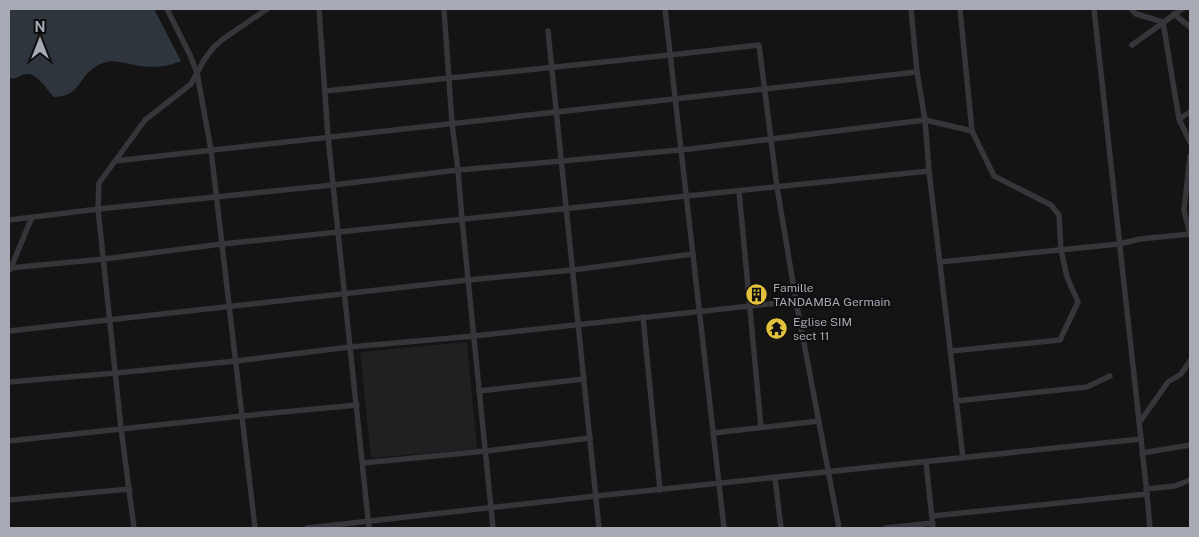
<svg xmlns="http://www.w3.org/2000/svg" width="1199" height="537" font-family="'Public Sans',sans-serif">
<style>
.built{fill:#202022}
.water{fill:#2e353d}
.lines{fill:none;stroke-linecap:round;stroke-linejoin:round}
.minor{stroke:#35353a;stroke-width:5.5}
.labels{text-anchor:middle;stroke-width:4.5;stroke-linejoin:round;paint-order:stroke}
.poi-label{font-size:12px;fill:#a7a9b5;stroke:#0f0f10;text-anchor:start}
</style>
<rect width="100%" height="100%" fill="#141415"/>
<polygon class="built" points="467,342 477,449 371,458 360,352"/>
<path class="water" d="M9,9H154L181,61C165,68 151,68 134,65C124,63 114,59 103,63C98,65 91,69 87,74C84,76 83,80 80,83C74,93 65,97 54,97C47,90 37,73 27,74C20,74 19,80 9,78Z"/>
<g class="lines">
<g class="minor">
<polyline points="167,9 190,55 197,73 211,150 255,528"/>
<polyline points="319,9 328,137 369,528"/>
<polyline points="444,9 452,123 458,170 462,219 493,528"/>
<polyline points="665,9 724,528"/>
<polyline points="911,9 917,72 925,120 929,171 963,458"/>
<polyline points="960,9 972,131"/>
<polyline points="1094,9 1147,494 1150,528"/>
<polyline points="1131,9 1136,14 1163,22 1179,119 1190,142"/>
<polyline points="1174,14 1190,27"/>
<polyline points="548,31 599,528"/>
<polyline points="1132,45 1182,9"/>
<polyline points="325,91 670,55 759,45 777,187 796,301 839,528"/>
<polyline points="1179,119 1190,112"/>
<polyline points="1190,156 1184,210 1190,234"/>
<polyline points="115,161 917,72"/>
<polyline points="739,191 761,427"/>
<polyline points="9,220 98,209 333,185 458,170 562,161 690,149 925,120 972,131 994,176 1051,205 1059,215 1061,250 1067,277 1078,302 1060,340 951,351"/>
<polyline points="940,262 1119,244 1140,239 1190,234"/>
<polyline points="9,268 104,259 222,244 929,171"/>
<polyline points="10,270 32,217"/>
<polyline points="643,317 660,490"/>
<polyline points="9,331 468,280 573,270 693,254"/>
<polyline points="9,382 116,373 236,361 350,347 474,336 796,301"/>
<polyline points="479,391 584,379"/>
<polyline points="956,401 1087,387 1110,376"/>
<polyline points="1139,423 1168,382 1181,374 1190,361"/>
<polyline points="713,433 819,421"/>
<polyline points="9,441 242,416 357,405"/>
<polyline points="1142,453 1190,445"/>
<polyline points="926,462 933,528"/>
<polyline points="363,463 486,451 590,438"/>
<polyline points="775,478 781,528"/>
<polyline points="1146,489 1175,486 1190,480"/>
<polyline points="9,500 130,489"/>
<polyline points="932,516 1147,494"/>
<polyline points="134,528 121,428 98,209 99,183 145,120 191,84 204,60 213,48 223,39 267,9"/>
<polyline points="307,528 596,496 1141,439"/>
<polyline points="886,528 933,523"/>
</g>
</g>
<defs>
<symbol id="building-disc" viewBox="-11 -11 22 22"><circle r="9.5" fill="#e3c23e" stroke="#0f0f10"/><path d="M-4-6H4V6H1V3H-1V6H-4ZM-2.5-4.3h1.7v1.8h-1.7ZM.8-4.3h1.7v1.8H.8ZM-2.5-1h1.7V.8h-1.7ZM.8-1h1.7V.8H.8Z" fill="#111"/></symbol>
<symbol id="temple-disc" viewBox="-11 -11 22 22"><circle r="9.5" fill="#e3c23e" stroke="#0f0f10"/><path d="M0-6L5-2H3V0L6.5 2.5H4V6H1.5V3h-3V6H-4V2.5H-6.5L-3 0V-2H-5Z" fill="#111"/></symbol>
</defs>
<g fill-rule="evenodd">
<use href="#building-disc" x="744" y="282" width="25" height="25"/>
<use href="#temple-disc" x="764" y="316" width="25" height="25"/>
</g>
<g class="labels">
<g class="poi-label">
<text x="773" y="292">Famille<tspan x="773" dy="14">TANDAMBA Germain</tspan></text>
<text x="793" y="326">Eglise SIM<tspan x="793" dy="14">sect 11</tspan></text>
</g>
</g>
<rect width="1199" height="537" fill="none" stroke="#a7a9b5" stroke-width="20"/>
<g transform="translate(40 40)" stroke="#0f0f10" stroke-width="4" paint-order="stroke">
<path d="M0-4L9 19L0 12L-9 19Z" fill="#a7a9b5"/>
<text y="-8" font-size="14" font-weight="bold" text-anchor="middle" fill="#a7a9b5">N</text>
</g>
</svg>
